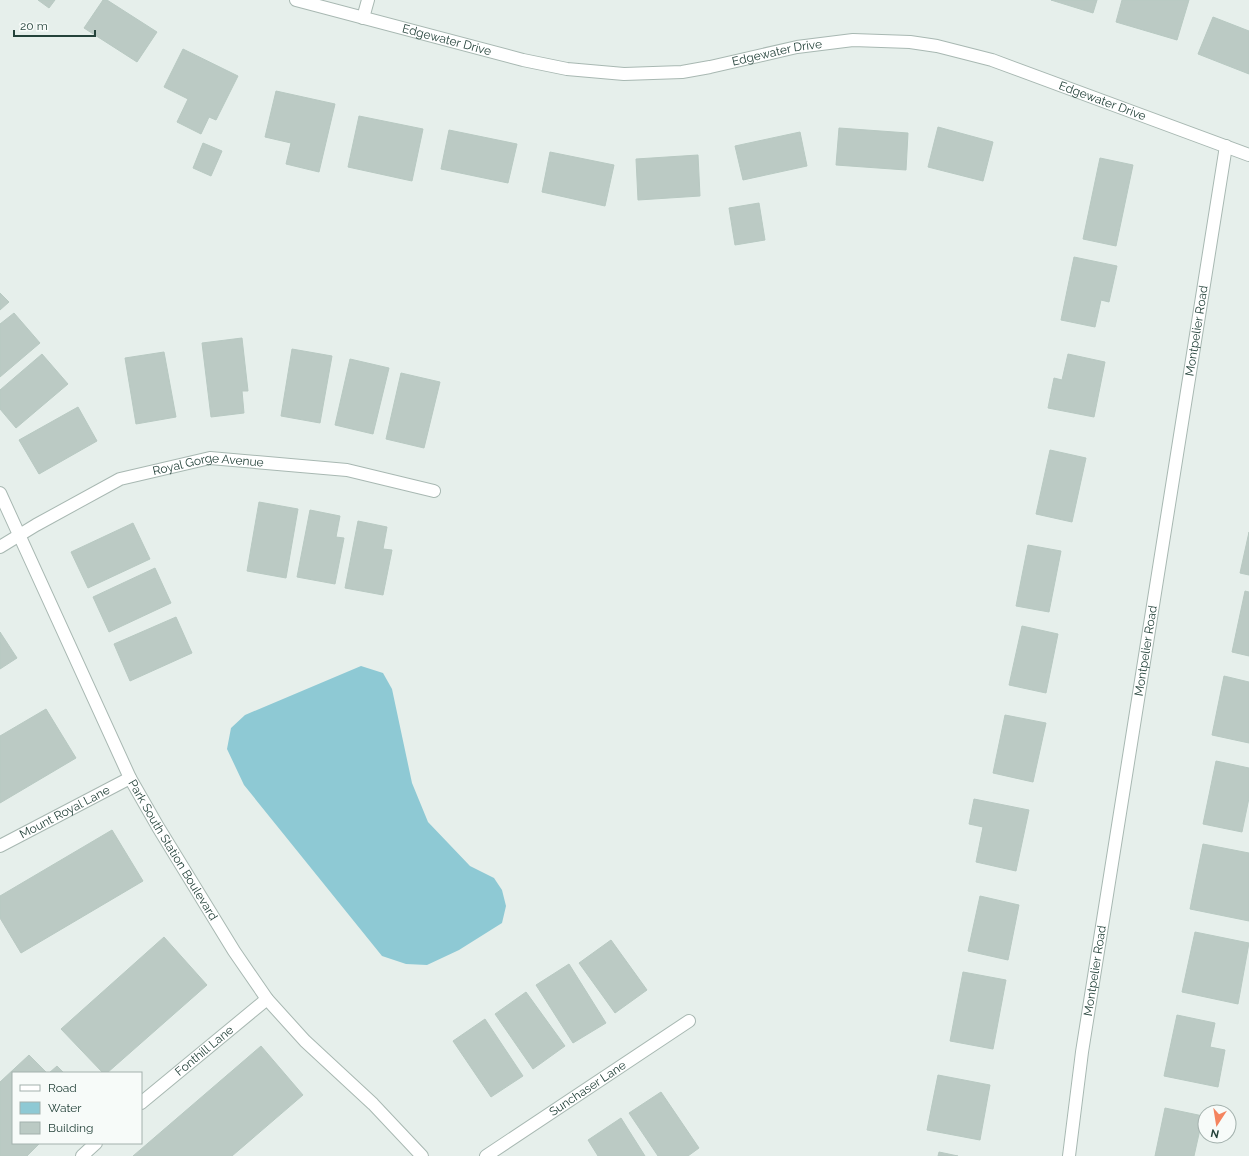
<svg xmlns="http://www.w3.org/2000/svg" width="1249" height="1156" font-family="Raleway,sans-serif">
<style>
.water{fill:#8ec9d4}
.building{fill:#bbcac4;stroke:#b8c9c2}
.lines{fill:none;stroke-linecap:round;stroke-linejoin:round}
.street-casing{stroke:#a8b8b2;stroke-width:14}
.street{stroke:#fff;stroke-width:12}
.labels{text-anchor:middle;stroke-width:3.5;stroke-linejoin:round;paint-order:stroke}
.street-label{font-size:12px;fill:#24423a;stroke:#f7fbf9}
</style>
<rect width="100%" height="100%" fill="#e6efeb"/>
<polygon class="water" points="361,666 383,673 392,689 412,783 428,822 470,866 494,878 502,890 506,906 502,923 459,950 427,965 406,964 382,956 244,785 227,749 231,728 245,715"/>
<g class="building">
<polygon points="38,0 55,0 49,8"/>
<polygon points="103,0 107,0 157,32 137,62 84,28"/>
<polygon points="1051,0 1097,0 1093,13"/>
<polygon points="1122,0 1189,0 1177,40 1116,22"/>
<polygon points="1213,17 1249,31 1249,74 1198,54"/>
<polygon points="183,49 238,76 216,120 209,117 201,134 177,122 188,99 164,87"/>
<polygon points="276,91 335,104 319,172 286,164 291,143 265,137"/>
<polygon points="359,116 423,129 412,181 348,167"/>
<polygon points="938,127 993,142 983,181 928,167"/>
<polygon points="839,128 908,133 906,170 836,165"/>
<polygon points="449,130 517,144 508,183 441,169"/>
<polygon points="800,132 807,166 743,180 735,146"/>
<polygon points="203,143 222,151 211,176 193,168"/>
<polygon points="550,152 614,165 605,206 542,192"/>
<polygon points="698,155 700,196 638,200 636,159"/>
<polygon points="1100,158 1133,165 1116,246 1083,239"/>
<polygon points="759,203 765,240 735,245 729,208"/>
<polygon points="1074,257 1117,266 1109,302 1101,300 1095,327 1061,320"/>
<polygon points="0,293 9,302 0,310"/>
<polygon points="14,313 40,343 0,377 0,324"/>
<polygon points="242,338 248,391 242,391 244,413 211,417 202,343"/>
<polygon points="292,349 332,356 320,423 281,416"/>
<polygon points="164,352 176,417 136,424 125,358"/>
<polygon points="42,354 68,384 16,428 0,409 0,390"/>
<polygon points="1068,354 1105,362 1094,417 1048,408 1054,378 1062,380"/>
<polygon points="350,359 389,368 373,434 335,425"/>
<polygon points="401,373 440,382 424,448 386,439"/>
<polygon points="78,407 97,441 39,474 19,440"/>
<polygon points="1050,450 1086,458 1072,522 1036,514"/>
<polygon points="259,502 298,509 286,578 247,571"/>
<polygon points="310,510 340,516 336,537 344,538 335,584 297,577"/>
<polygon points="358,521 387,527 383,549 392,550 383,595 345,588"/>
<polygon points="133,523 150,559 88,588 71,552"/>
<polygon points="1249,532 1249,575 1240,573"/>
<polygon points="1028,545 1061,551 1049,612 1016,606"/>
<polygon points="155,568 171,603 109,632 93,597"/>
<polygon points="1245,591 1249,592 1249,656 1232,652"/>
<polygon points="176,617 192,653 130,681 114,644"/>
<polygon points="1022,626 1058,634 1046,693 1009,685"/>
<polygon points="0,632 17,658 0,669"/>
<polygon points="1224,676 1249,682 1249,743 1212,735"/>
<polygon points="46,709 76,758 0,803 0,736"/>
<polygon points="1005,715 1046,723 1033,782 993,773"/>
<polygon points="1216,761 1249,768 1249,798 1242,832 1203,824"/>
<polygon points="974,799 1029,810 1016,871 976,862 983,827 969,824"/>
<polygon points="112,830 143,881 21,953 0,918 0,896"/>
<polygon points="1203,844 1249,853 1249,921 1190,909"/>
<polygon points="980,896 1019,905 1008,960 968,951"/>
<polygon points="1195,932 1249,943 1238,1004 1182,992"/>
<polygon points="164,937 207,985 107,1073 103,1073 61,1029"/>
<polygon points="611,940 647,990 615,1013 579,963"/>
<polygon points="569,964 606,1023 573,1043 536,985"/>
<polygon points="963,972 1006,980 993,1049 950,1041"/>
<polygon points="526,992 565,1046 533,1069 495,1014"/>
<polygon points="1177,1015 1215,1023 1210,1047 1225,1050 1218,1087 1164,1076"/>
<polygon points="485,1019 523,1076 491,1097 453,1041"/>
<polygon points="261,1046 303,1095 232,1156 133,1156"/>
<polygon points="29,1055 47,1073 13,1073 13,1143 40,1143 27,1156 0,1156 0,1082"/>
<polygon points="57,1066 64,1073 49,1073"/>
<polygon points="938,1075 990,1085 980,1140 927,1130"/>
<polygon points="661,1092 699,1148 688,1156 658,1156 629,1113"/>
<polygon points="1165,1108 1203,1116 1194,1156 1155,1156"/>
<polygon points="621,1118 645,1156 598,1156 588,1140"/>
<polygon points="939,1152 958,1156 938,1156"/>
</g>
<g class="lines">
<defs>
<g id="street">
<path id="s1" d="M296,0L523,60L567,69L624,74L682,72L710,67L797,47L853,40L910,42L937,46L992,60L1249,155"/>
<polyline points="363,18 368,0"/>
<path id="s2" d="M0,493L130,778L158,827L234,951L267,999L305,1041L373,1104L422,1156"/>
<path id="s3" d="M0,547L36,525L120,479L210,458L347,470L434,491"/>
<path id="s4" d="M0,846L130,778"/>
<path id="s5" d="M141,1103L267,999"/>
<polyline points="82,1156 96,1143"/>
<path id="s6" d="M486,1156L689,1021"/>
<path id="s7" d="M1069,1156L1082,1052L1226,146"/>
</g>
</defs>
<use href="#street" class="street-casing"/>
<use href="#street" class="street"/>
</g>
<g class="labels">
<g class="street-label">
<text dy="4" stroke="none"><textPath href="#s1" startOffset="156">Edgewater Drive</textPath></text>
<text dy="4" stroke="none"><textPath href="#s1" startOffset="492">Edgewater Drive</textPath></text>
<text dy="4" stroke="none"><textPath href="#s1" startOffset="828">Edgewater Drive</textPath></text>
<text dy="4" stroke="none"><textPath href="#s7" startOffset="835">Montpelier Road</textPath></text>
<text dy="4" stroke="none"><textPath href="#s3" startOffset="228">Royal Gorge Avenue</textPath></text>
<text dy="4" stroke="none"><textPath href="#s7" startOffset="511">Montpelier Road</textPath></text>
<text dy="4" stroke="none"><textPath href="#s4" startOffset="73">Mount Royal Lane</textPath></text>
<text dy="4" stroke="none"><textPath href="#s2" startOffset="397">Park South Station Boulevard</textPath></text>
<text dy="4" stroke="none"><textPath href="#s7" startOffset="187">Montpelier Road</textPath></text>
<text dy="4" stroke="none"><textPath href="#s5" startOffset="82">Fonthill Lane</textPath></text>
<text dy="4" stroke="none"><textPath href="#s6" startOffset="122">Sunchaser Lane</textPath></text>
</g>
</g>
<rect x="12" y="1072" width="130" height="72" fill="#f7fbf9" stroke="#a3b1ad"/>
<rect x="20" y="1085" width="20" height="6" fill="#ffffff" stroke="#a3b1ad"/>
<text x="48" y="1092" font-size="12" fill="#24423a">Road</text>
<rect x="20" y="1102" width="20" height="12" fill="#8ec9d4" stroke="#a3b1ad"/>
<text x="48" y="1112" font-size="12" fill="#24423a">Water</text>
<rect x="20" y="1122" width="20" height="12" fill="#bbcac4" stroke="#a3b1ad"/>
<text x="48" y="1132" font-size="12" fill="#24423a">Building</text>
<g transform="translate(1217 1124) rotate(192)"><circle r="19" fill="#f7fbf9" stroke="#a3b1ad"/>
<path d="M0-3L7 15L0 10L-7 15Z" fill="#f4845f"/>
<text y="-6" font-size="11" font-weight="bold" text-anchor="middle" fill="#24423a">N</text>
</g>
<path d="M14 30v6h81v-6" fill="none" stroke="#24423a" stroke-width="2"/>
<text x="20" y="30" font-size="12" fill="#24423a" stroke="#f7fbf9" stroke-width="3" paint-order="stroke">20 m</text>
</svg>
